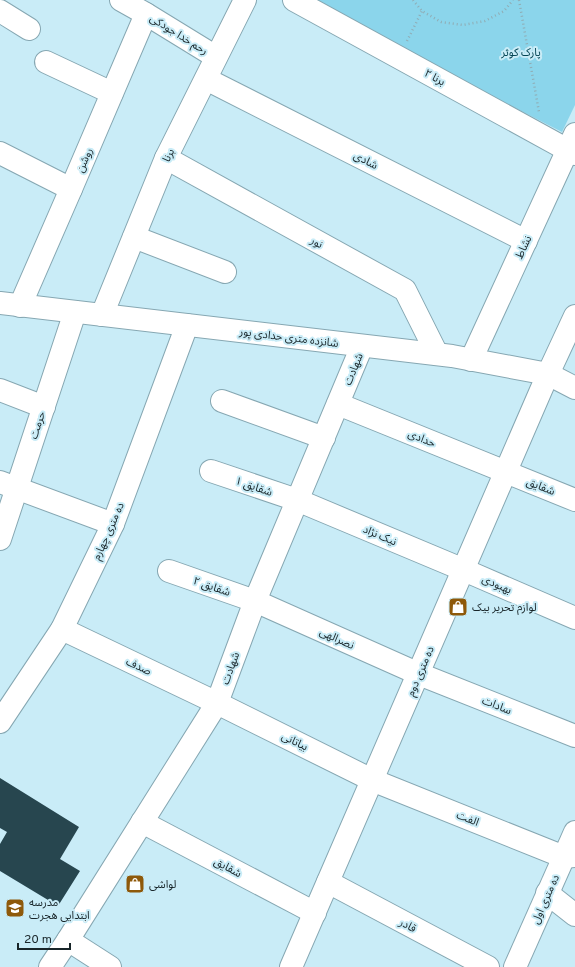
<svg xmlns="http://www.w3.org/2000/svg" width="575" height="967" font-family="Overpass,'Noto Sans Arabic',sans-serif">
<style>
.green{fill:#8bd5eb}
.building{fill:#27464f}
.lines{fill:none;stroke-linecap:round;stroke-linejoin:round}
.minor-casing{stroke:#86a7b2;stroke-width:24}
.path{stroke:#90acb4;stroke-width:2.5;stroke-dasharray:1 3;stroke-linecap:butt}
.minor{stroke:#fff;stroke-width:22}
.labels{text-anchor:middle;stroke-width:4;stroke-linejoin:round;paint-order:stroke}
.street-label{font-size:11px;fill:#182529;stroke:#c9ecf7}
.park-label{font-size:11px;fill:#044453;stroke:#c9ecf7}
.poi-label{font-size:11px;fill:#182529;stroke:#c9ecf7;text-anchor:start}
</style>
<rect width="100%" height="100%" fill="#c9ecf7"/>
<polygon class="green" points="305,0 575,0 575,105 562,132"/>
<polygon class="building" points="0,778 79,827 60,859 80,871 58,906 0,871 0,844 7,832 0,828"/>
<g class="lines">
<defs>
<g id="minor">
<polyline points="121,0 146,14 216,57"/>
<polyline points="294,0 575,154"/>
<polyline points="0,11 29,29"/>
<polyline points="46,62 112,93"/>
<polyline points="206,79 526,241"/>
<polyline points="0,153 71,189"/>
<polyline points="166,158 405,290 437,354"/>
<polyline points="134,237 225,272"/>
<polyline points="0,303 452,356 548,374 575,388"/>
<polyline points="20,306 71,189 146,14"/>
<polyline points="102,315 166,158 245,0"/>
<polyline points="471,360 575,134"/>
<polyline points="0,390 44,407"/>
<polyline points="222,401 324,438"/>
<polyline points="338,404 575,500"/>
<polyline points="211,471 297,500 464,570 575,618"/>
<polyline points="0,482 113,524"/>
<polyline points="0,539 75,312"/>
<polyline points="169,571 255,601 419,674 575,736"/>
<polyline points="62,629 217,703 372,780 564,857 575,856"/>
<polyline points="0,722 62,629 113,524 187,325"/>
<polyline points="142,822 315,913"/>
<polyline points="328,882 488,967"/>
<polyline points="547,893 575,915"/>
<polyline points="68,940 110,967"/>
<polyline points="50,967 68,940 217,703 255,601 362,346"/>
<polyline points="291,967 548,374 575,316"/>
<polyline points="515,967 575,832"/>
</g>
</defs>
<use href="#minor" class="minor-casing"/>
<g class="path">
<polyline points="413,0 422,11 441,22 463,25 485,21 504,11 513,0"/>
<polyline points="519,0 539,112"/>
<polyline points="407,41 422,11"/>
</g>
<use href="#minor" class="minor"/>
</g>
<defs>
<symbol id="shop-square" viewBox="-11 -11 22 22"><rect x="-9" y="-9" width="18" height="18" rx="4" fill="#8e590a" stroke="#c9ecf7"/><path d="M-5-2.5h2.3a2.7 3.5 0 0 1 5.4 0H5L5.5 6h-11ZM-1.5-2.5h3a1.5 2.3 0 0 0-3 0Z" fill="#fff"/></symbol>
<symbol id="school-square" viewBox="-11 -11 22 22"><rect x="-9" y="-9" width="18" height="18" rx="4" fill="#8e590a" stroke="#c9ecf7"/><path d="M0-5L7-2L0 1L-7-2ZM-4 1L0 2.5L4 1V4Q0 6-4 4Z" fill="#fff"/></symbol>
</defs>
<g fill-rule="evenodd">
<use href="#shop-square" x="447" y="596" width="22" height="22"/>
<use href="#shop-square" x="124" y="873" width="22" height="22"/>
<use href="#school-square" x="4" y="897" width="22" height="22"/>
</g>
<g class="labels">
<g class="street-label">
<text transform="translate(179 34) rotate(32)" y="4">رحم خدا جودکی</text>
<text transform="translate(435 77) rotate(29)" y="4">برنا ۲</text>
<text transform="translate(168 155) rotate(-64)" y="4">برنا</text>
<text transform="translate(84 160) rotate(-67)" y="4">روشن</text>
<text transform="translate(366 160) rotate(27)" y="4">شادی</text>
<text transform="translate(317 242) rotate(29)" y="4">نور</text>
<text transform="translate(523 247) rotate(-65)" y="4">نشاط</text>
<text transform="translate(289 337) rotate(7)" y="4">شانزده متری حدادی پور</text>
<text transform="translate(353 369) rotate(-67)" y="4">شهادت</text>
<text transform="translate(37 425) rotate(-72)" y="4">حرمت</text>
<text transform="translate(422 438) rotate(22)" y="4">حدادی</text>
<text transform="translate(254 486) rotate(19)" y="4">شقایق ۱</text>
<text transform="translate(541 486) rotate(22)" y="4">شقایق</text>
<text transform="translate(108 531) rotate(-66)" y="4">ده متری چهارم</text>
<text transform="translate(380 535) rotate(23)" y="4">نیک نژاد</text>
<text transform="translate(497 584) rotate(23)" y="4">بهبودی</text>
<text transform="translate(212 586) rotate(19)" y="4">شقایق ۲</text>
<text transform="translate(337 638) rotate(24)" y="4">نصرالهی</text>
<text transform="translate(139 666) rotate(25)" y="4">صدف</text>
<text transform="translate(230 668) rotate(-70)" y="4">شهادت</text>
<text transform="translate(420 671) rotate(-67)" y="4">ده متری دوم</text>
<text transform="translate(497 705) rotate(22)" y="4">سادات</text>
<text transform="translate(295 741) rotate(26)" y="4">بیاتانی</text>
<text transform="translate(468 818) rotate(22)" y="4">الفت</text>
<text transform="translate(228 867) rotate(28)" y="4">شقایق</text>
<text transform="translate(545 899) rotate(-66)" y="4">ده متری اول</text>
<text transform="translate(408 925) rotate(28)" y="4">قادر</text>
</g>
<g class="park-label">
<text x="521" y="56">پارک کوثر</text>
</g>
<g class="poi-label">
<text x="472" y="611">لوازم تحریر بیک</text>
<text x="149" y="888">لواشی</text>
<text x="29" y="906">مدرسه<tspan x="29" dy="13">ابتدایی هجرت</tspan></text>
</g>
</g>
<path d="M18 943v6h52v-6" fill="none" stroke="#182529" stroke-width="2"/>
<text x="24" y="943" font-size="12" fill="#182529" stroke="#c9ecf7" stroke-width="3" paint-order="stroke">20 m</text>
</svg>
